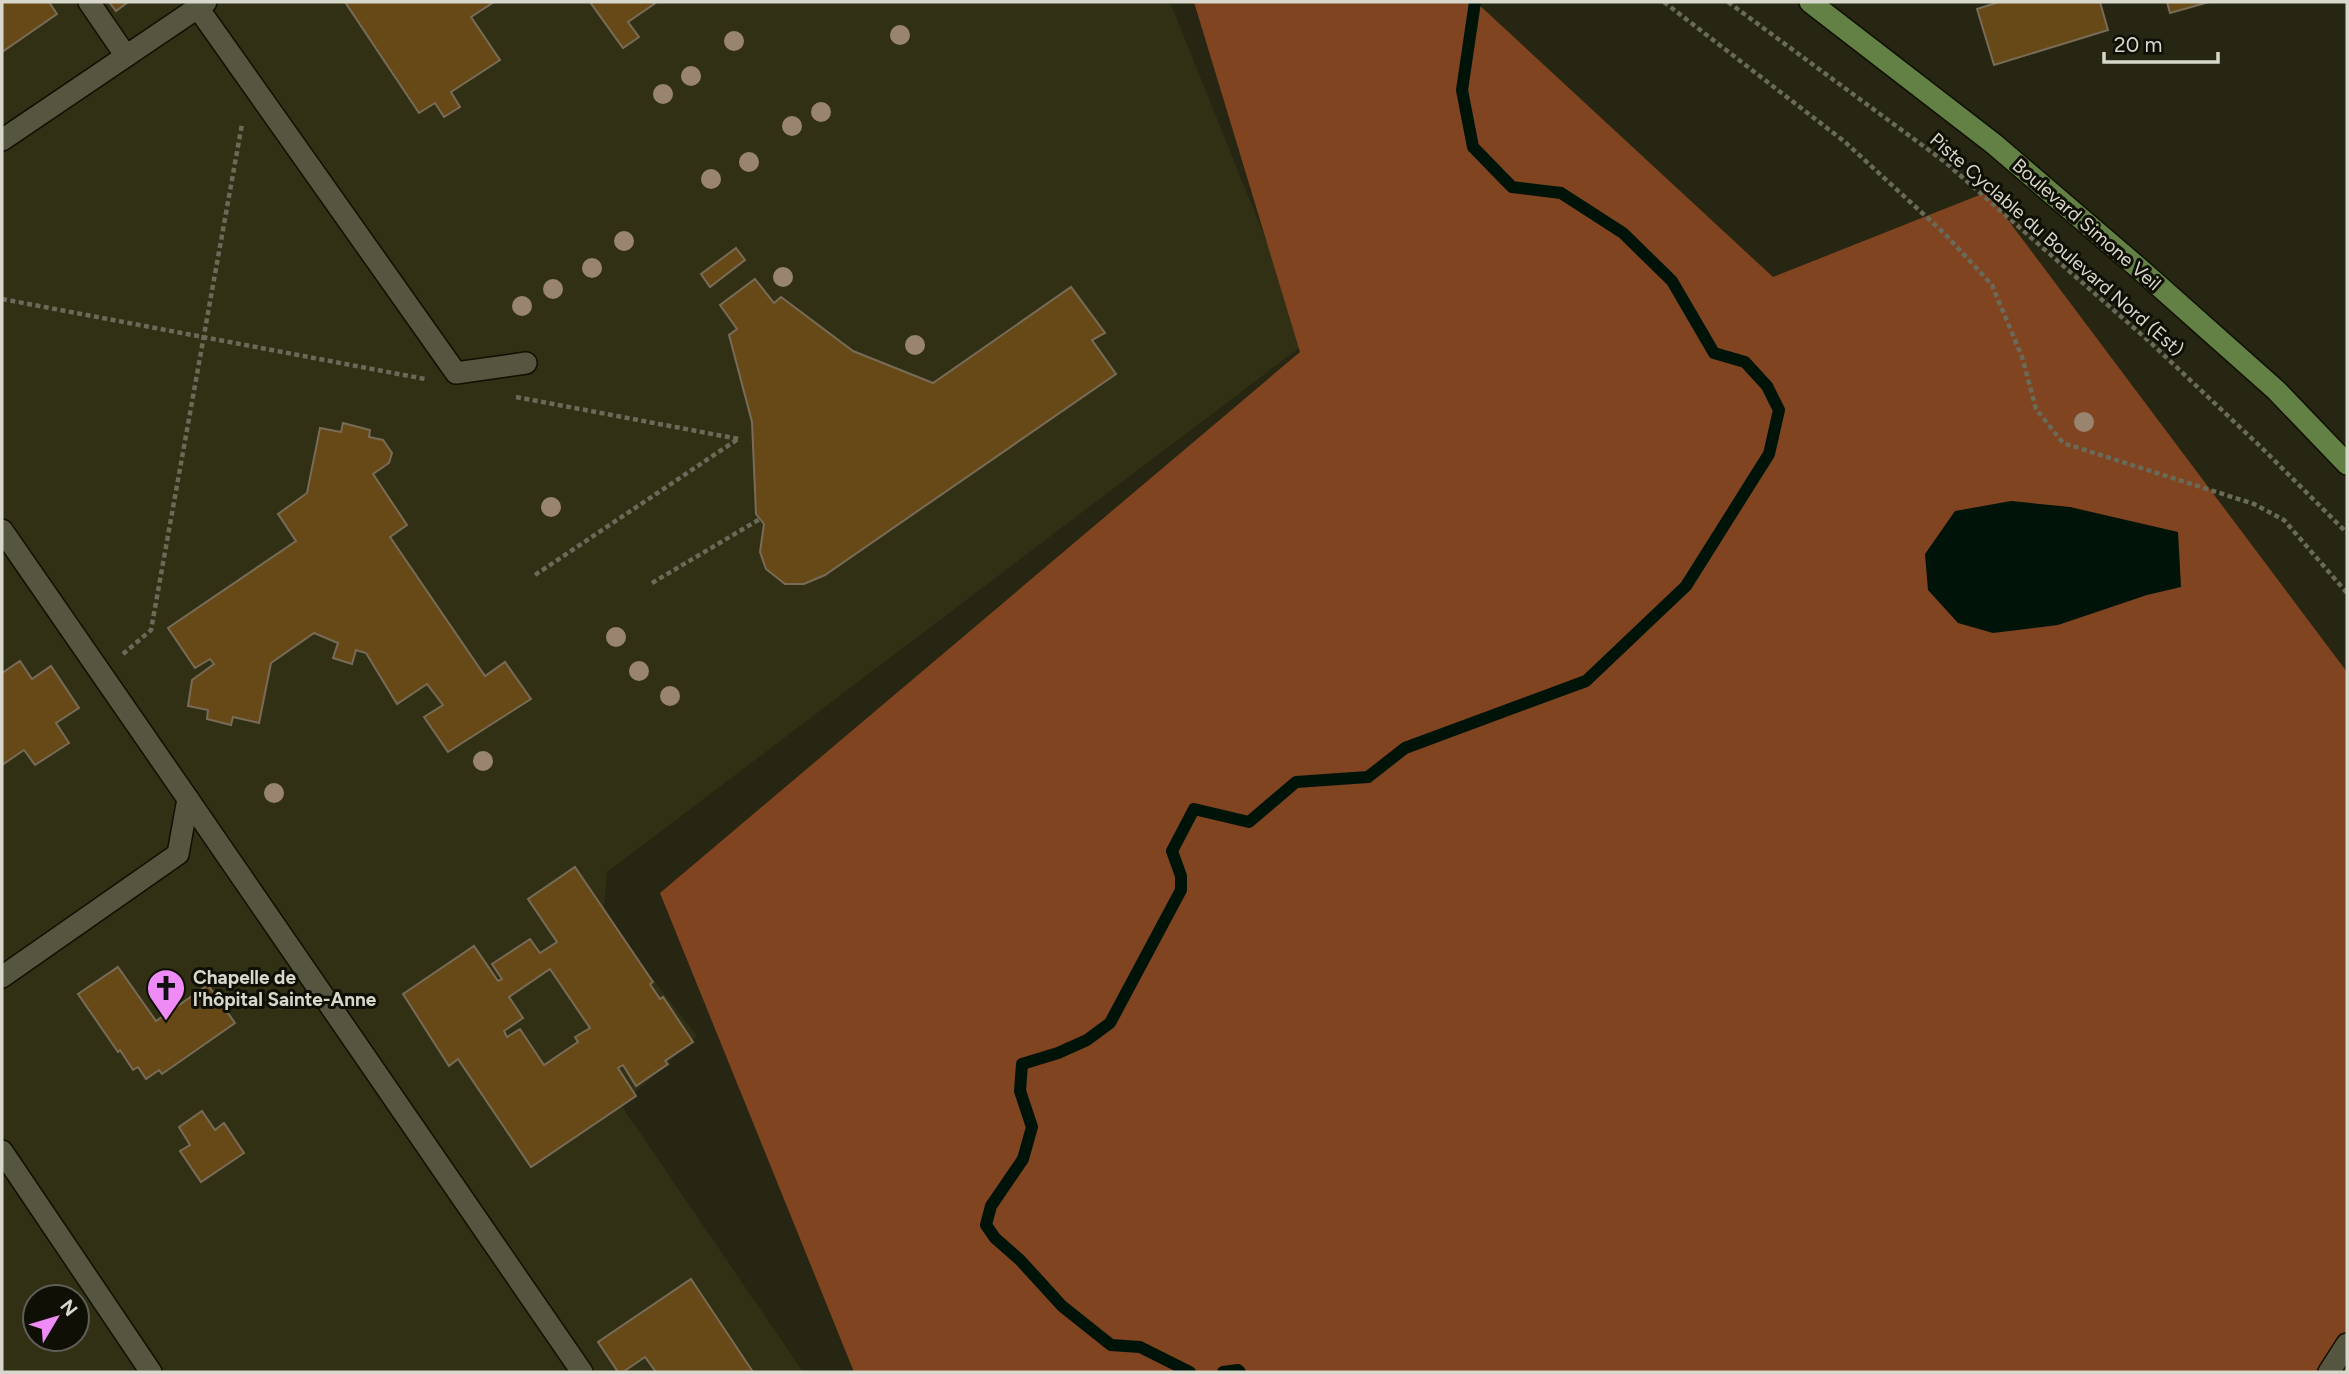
<svg xmlns="http://www.w3.org/2000/svg" width="2349" height="1374" font-family="Figtree,sans-serif">
<style>
.built{fill:#313014;fill-rule:evenodd}
.forest{fill:#804420}
.water{fill:#001309}
.lines{fill:none;stroke-linecap:round;stroke-linejoin:round}
.stream{stroke:#001309;stroke-width:12}
.building{fill:#664916;stroke:#786b57;stroke-width:2;fill-rule:evenodd}
.minor-casing{stroke:#100f00;stroke-width:24}
.major-casing{stroke:#100f00;stroke-width:24}
.path{stroke:#6a6a59;stroke-width:4.5;stroke-dasharray:5 3.5;stroke-linecap:butt}
.minor{stroke:#565640;stroke-width:21}
.major{stroke:#638145;stroke-width:21}
.tree{fill:#998470}
.labels{text-anchor:middle;stroke-width:6;stroke-linejoin:round;paint-order:stroke}
.street-label{font-size:19px;fill:#d7d7cb;stroke:#0f0f06}
.poi-label{font-size:19px;font-weight:bold;fill:#d7d7cb;stroke:#0f0f06;text-anchor:start}
</style>
<rect width="100%" height="100%" fill="#272612"/>
<path class="built" d="M2,2H1170L1307,342L607,872L603,915L697,1036L621,1105L803,1372H2ZM35,1297H77V1339H35Z"/>
<polygon class="forest" points="1194,2 1476,2 1773,277 1987,192 2347,672 2347,1372 854,1372 660,893 1300,352"/>
<polygon class="water" points="2011,501 2070,507 2178,532 2181,587 2147,595 2058,625 1993,633 1958,623 1928,590 1925,554 1955,511"/>
<g class="lines">
<g class="stream">
<polyline points="1190,1372 1140,1347 1111,1345 1062,1306 1020,1260 995,1238 986,1225 991,1206 1023,1159 1032,1127 1020,1091 1022,1064 1058,1053 1087,1040 1110,1023 1181,890 1181,876 1172,851 1194,809 1249,822 1296,782 1368,777 1405,748 1586,681 1686,586 1769,454 1779,410 1767,386 1745,362 1714,353 1672,281 1623,233 1561,193 1512,187 1473,147 1462,90 1475,2"/>
<polyline points="1223,1372 1238,1370 1240,1372"/>
</g>
</g>
<g class="building">
<polygon points="2,2 49,2 57,14 2,52"/>
<polygon points="109,2 128,2 116,11"/>
<polygon points="345,2 494,2 471,17 500,60 451,92 460,107 444,117 435,103 419,113"/>
<polygon points="590,2 657,2 628,22 639,37 623,48"/>
<polygon points="1999,2 2100,2 2108,30 1994,65 1977,9"/>
<polygon points="2167,2 2209,2 2170,13"/>
<polygon points="736,248 745,260 710,287 701,274"/>
<polygon points="755,279 774,303 781,297 853,351 933,383 1071,287 1105,333 1092,340 1116,374 825,575 804,584 785,584 766,569 760,552 764,524 756,514 752,422 729,335 737,329 720,305"/>
<polygon points="343,423 370,430 369,437 383,440 392,453 389,463 373,474 407,525 390,537 485,676 505,662 531,699 448,752 424,717 443,705 427,684 397,704 366,653 356,650 352,664 333,658 338,643 314,633 271,663 259,723 233,717 231,725 207,719 208,710 188,706 192,680 214,664 210,659 195,668 168,628 296,541 278,514 307,493 320,428 341,432"/>
<polygon points="20,661 32,679 51,666 79,708 56,723 69,743 35,765 24,750 2,765 2,673"/>
<path d="M575,867L653,982L650,984L660,999L663,997L693,1042L665,1061L668,1064L636,1086L623,1065L618,1068L636,1096L531,1167L458,1059L449,1066L403,994L474,946L498,981L502,979L492,964L530,939L540,953L557,942L528,899ZM550,969L590,1028L575,1037L578,1042L544,1065L520,1029L507,1037L504,1031L523,1018L509,997Z"/>
<polygon points="118,967 156,1021 208,985 235,1023 162,1074 159,1070 146,1079 138,1067 133,1070 120,1050 118,1052 78,994"/>
<polygon points="202,1111 215,1130 224,1123 244,1153 201,1182 180,1151 190,1145 179,1127"/>
<polygon points="691,1279 753,1372 656,1372 645,1357 623,1372 618,1372 598,1342"/>
</g>
<g class="lines">
<defs>
<g id="minor">
<polyline points="89,2 126,56"/>
<polyline points="198,8 456,373 526,363"/>
<polyline points="2,140 206,2"/>
<polyline points="2,530 188,799 178,854 2,977"/>
<polyline points="188,799 582,1372"/>
<polyline points="2,1151 151,1372"/>
<polyline points="2329,1372 2347,1344"/>
</g>
<polyline id="major" points="1810,2 1994,144 2141,270 2276,390 2347,464"/>
</defs>
<use href="#minor" class="minor-casing"/>
<use href="#major" class="major-casing"/>
<g class="path">
<polyline points="1664,2 1845,142 1944,233 1992,285 2022,357 2036,409 2063,443 2254,504 2284,520 2347,593"/>
<polyline points="1728,2 1945,162 2150,342 2264,450 2347,533"/>
<polyline points="2,299 425,379"/>
<polyline points="516,397 739,439"/>
<polyline points="535,575 738,439"/>
<polyline points="652,583 760,519"/>
<polyline points="123,654 151,630 242,124"/>
</g>
<use href="#minor" class="minor"/>
<use href="#major" class="major"/>
</g>
<g class="tree">
<circle cx="900" cy="35" r="10"/>
<circle cx="734" cy="41" r="10"/>
<circle cx="691" cy="76" r="10"/>
<circle cx="663" cy="94" r="10"/>
<circle cx="821" cy="112" r="10"/>
<circle cx="792" cy="126" r="10"/>
<circle cx="749" cy="162" r="10"/>
<circle cx="711" cy="179" r="10"/>
<circle cx="624" cy="241" r="10"/>
<circle cx="592" cy="268" r="10"/>
<circle cx="783" cy="277" r="10"/>
<circle cx="553" cy="289" r="10"/>
<circle cx="522" cy="306" r="10"/>
<circle cx="915" cy="345" r="10"/>
<circle cx="2084" cy="422" r="10"/>
<circle cx="551" cy="507" r="10"/>
<circle cx="616" cy="637" r="10"/>
<circle cx="639" cy="671" r="10"/>
<circle cx="670" cy="696" r="10"/>
<circle cx="483" cy="761" r="10"/>
<circle cx="274" cy="793" r="10"/>
</g>
<defs>
<symbol id="church-pin" viewBox="-11 -11 22 30"><path d="M0 17L-7.5 6A9.5 9.5 0 1 1 7.5 6Z" fill="#ef8bf6" stroke="#0f0f06"/><path d="M-1.2-6h2.4v3.5h3.3v2.4h-3.3V6h-2.4V-.1h-3.3v-2.4h3.3Z" fill="#111"/></symbol>
</defs>
<g fill-rule="evenodd">
<use href="#church-pin" x="144" y="966" width="44" height="60"/>
</g>
<g class="labels">
<g class="street-label">
<text transform="translate(2087 224) rotate(41)" y="7">Boulevard Simone Veil</text>
<text transform="translate(2057 244) rotate(41)" y="7">Piste Cyclable du Boulevard Nord (Est)</text>
</g>
<g class="poi-label">
<text x="193" y="984">Chapelle de<tspan x="193" dy="22">l'hôpital Sainte-Anne</tspan></text>
</g>
</g>
<rect width="2349" height="1374" fill="none" stroke="#d7d7cb" stroke-width="7"/>
<g transform="translate(56 1318) rotate(52)"><circle r="33" fill="#0f0f06" stroke="#5f5f55" stroke-width="2"/>
<path d="M0-5L12 26L0 18L-12 26Z" fill="#ef8bf6"/>
<text y="-10" font-size="19" font-weight="bold" text-anchor="middle" fill="#d7d7cb">N</text>
</g>
<path d="M2104 52v10h114v-10" fill="none" stroke="#d7d7cb" stroke-width="3.5"/>
<text x="2114" y="52" font-size="21" fill="#d7d7cb" stroke="#0f0f06" stroke-width="5" paint-order="stroke">20 m</text>
</svg>
